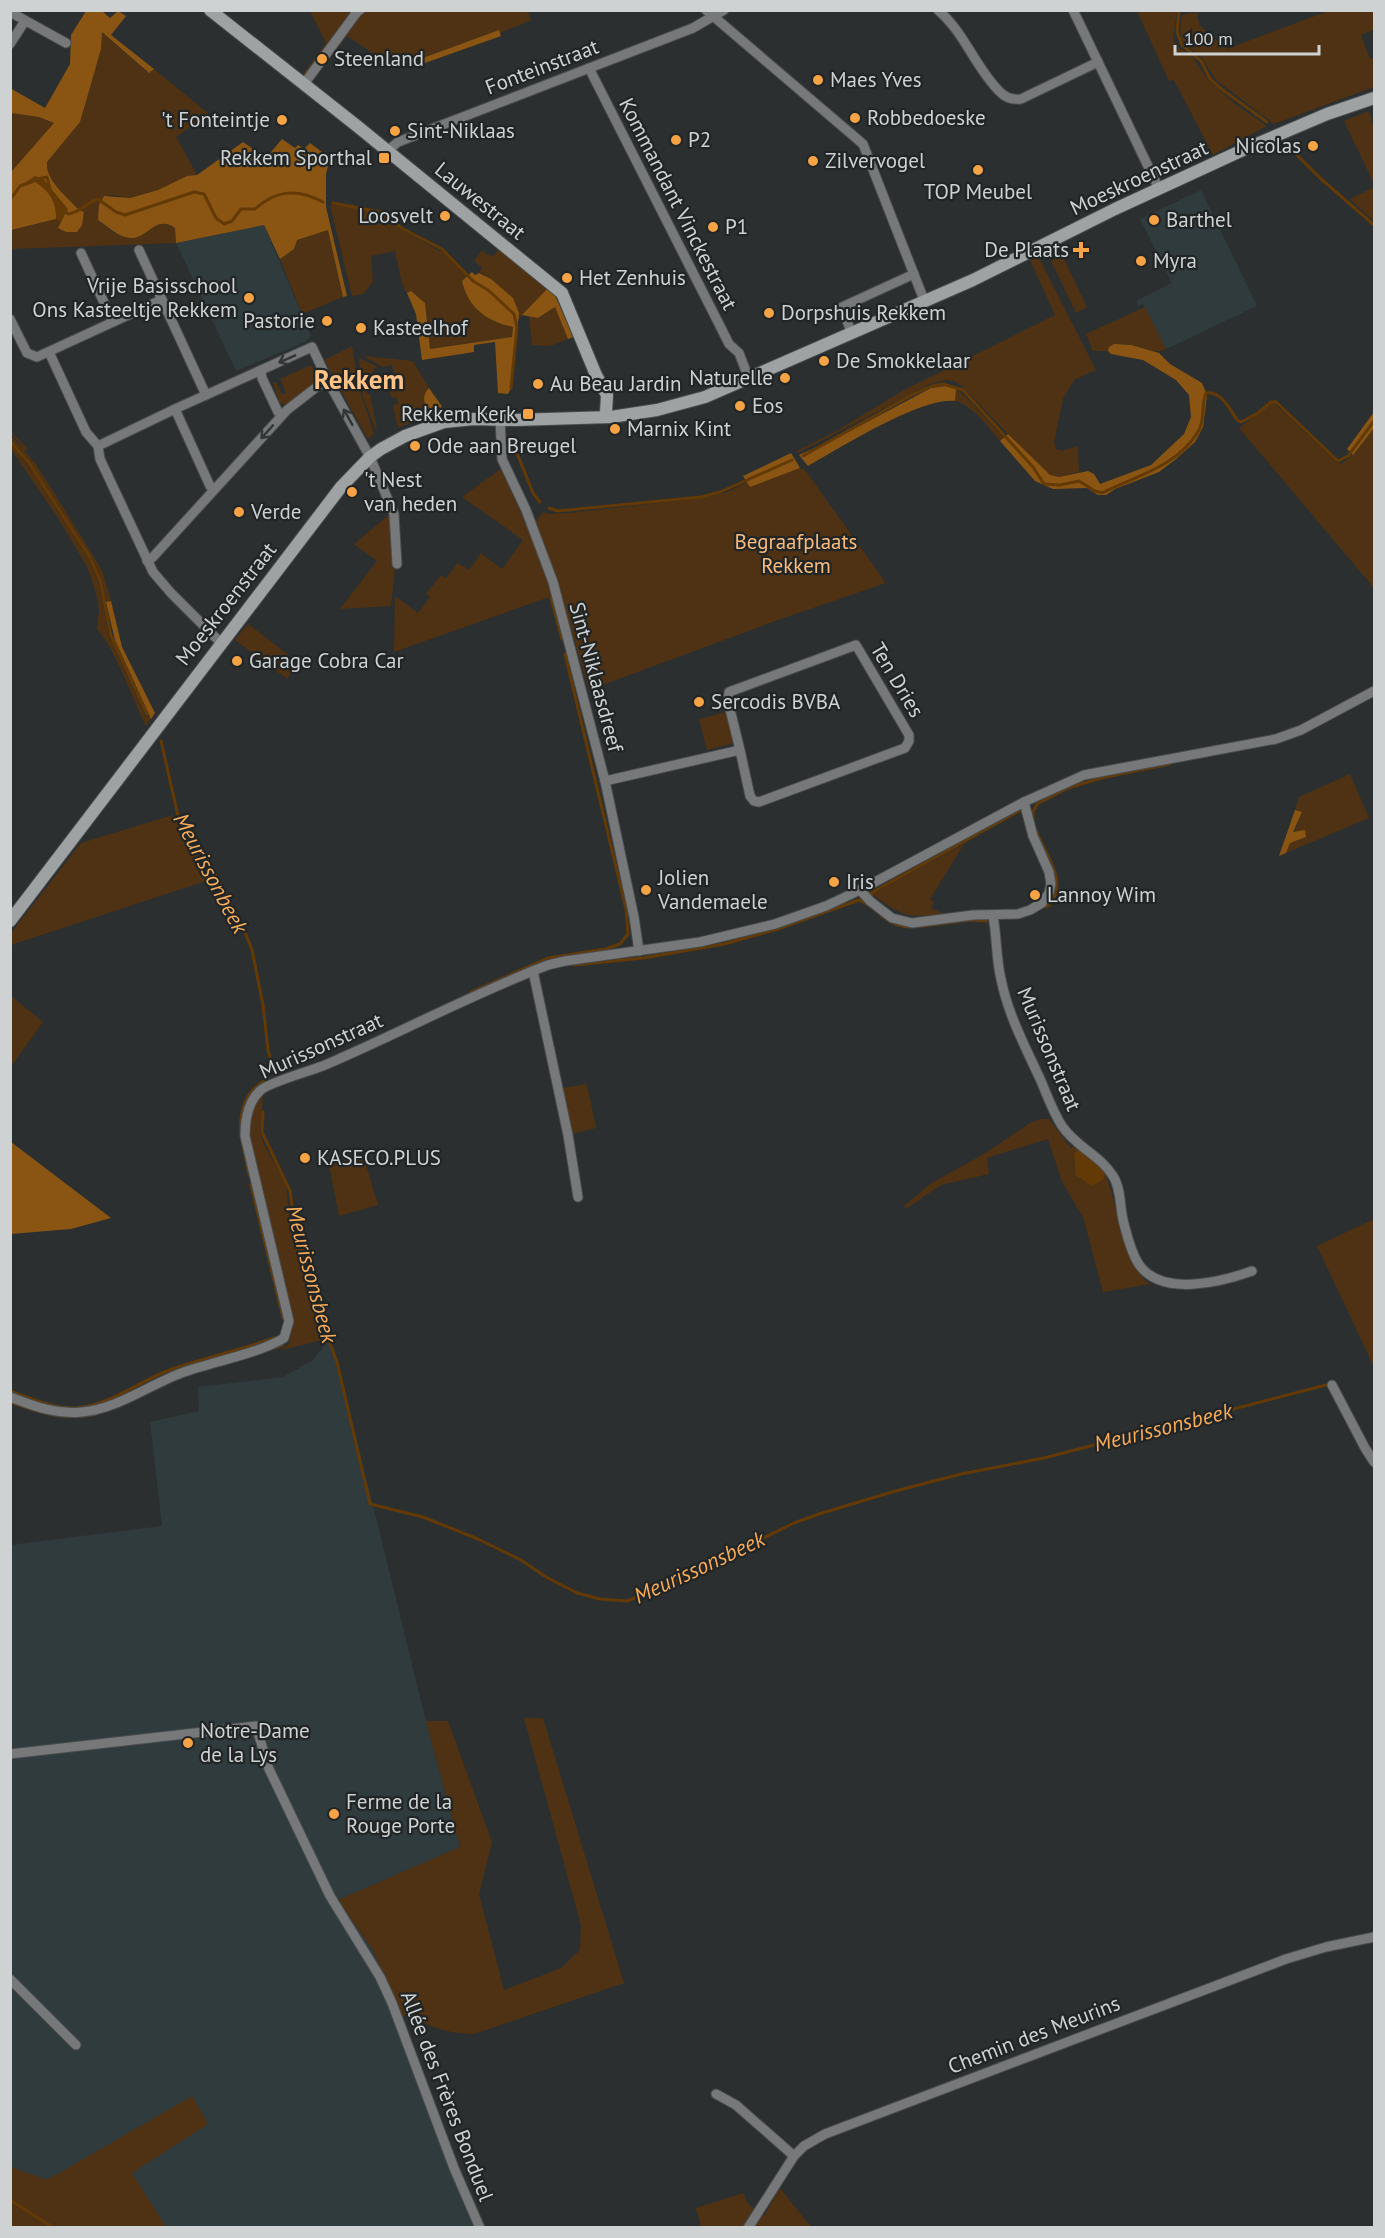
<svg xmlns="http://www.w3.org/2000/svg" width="1385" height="2238" font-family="'PT Sans',sans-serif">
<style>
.built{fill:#303b3d}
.green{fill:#4f3213}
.forest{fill:#8a5512}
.water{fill:#633a06}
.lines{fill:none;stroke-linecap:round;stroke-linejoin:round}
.stream{stroke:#633a06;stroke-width:3}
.street-casing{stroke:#494c4d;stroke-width:11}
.secondary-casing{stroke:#494c4d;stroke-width:14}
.street{stroke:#767879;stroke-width:9}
.secondary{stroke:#9fa2a3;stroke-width:12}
.oneway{stroke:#323637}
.poi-dot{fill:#f5a345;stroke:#212526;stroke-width:2}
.labels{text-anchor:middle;stroke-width:4.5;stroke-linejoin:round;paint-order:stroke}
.poi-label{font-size:21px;fill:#cfd2d2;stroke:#212526;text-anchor:start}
.street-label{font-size:21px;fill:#cfd2d2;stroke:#212526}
.park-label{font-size:21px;fill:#fabc7d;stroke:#212526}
.water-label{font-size:22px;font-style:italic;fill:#f9ac59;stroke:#212526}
.district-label{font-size:27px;font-weight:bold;fill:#fdc388;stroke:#212526}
</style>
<rect width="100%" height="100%" fill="#2b2f30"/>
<g class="built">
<polygon points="1201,190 1257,306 1166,349 1143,304 1138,306 1136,301 1172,283 1140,219"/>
<polygon points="264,225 311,336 305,342 236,371 176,243"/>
<polygon points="330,1338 337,1359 426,1721 460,1847 338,1900 373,1950 402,2018 466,2189 485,2227 11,2227 10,1545 162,1526 150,1422 199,1411 198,1387 283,1377 312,1361"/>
</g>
<g class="green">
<polygon points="527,10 531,20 500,33 499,30 395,68 347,36 312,82 303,74 326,43 310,11"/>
<polygon points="1137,11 1177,11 1173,38 1175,46 1191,55 1208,80 1235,104 1267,126 1213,155 1174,80 1169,81"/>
<polygon points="1328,11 1374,11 1374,30 1361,35 1370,59 1374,58 1374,87 1274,124 1216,80 1201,57 1185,44 1181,38 1180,30 1182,15 1197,12 1199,25 1227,49"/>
<path d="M102,32L148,73L154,69L209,114L176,137L197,175L187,176L158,190L130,198L111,195L101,199L98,220L114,233L130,238H136L151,227L165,223L175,228L176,243L11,249L10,230L56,219L61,222L80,211C68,198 45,181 47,162L80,121L101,49Z"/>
<polygon points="1369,111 1374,130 1374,184 1344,121"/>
<polygon points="11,113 39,117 54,123 11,172"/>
<polygon points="1374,187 1374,221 1350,199"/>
<polygon points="330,205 355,207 377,212 403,231 448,255 467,277 462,281 464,289 513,327 512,337 430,349 425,303 411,291 407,293 402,284 395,251 371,256 373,282 363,294 352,296"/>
<polygon points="328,230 343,297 302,314 280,259 294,249 297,240"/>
<polygon points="499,248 548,288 518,320 519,313 484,274 479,273 482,268 474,261 482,250 486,254 494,256"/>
<polygon points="1062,255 1087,307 1076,313 1051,261"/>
<polygon points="1039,258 1096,370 1074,380 1063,399 1054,443 1056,449 1062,451 1078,446 1079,472 1059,477 1050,475 1028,455 962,386 954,381 946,380 930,384 798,453 797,451 838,430 904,390 1055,315 1030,260"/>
<polygon points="555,307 568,339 550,346 532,345 529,316 539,318"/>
<path d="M1145,307L1166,349C1149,358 1128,337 1109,347L1108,351H1093L1086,334Z"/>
<polygon points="352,346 359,388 374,434 368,439 324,360"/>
<path d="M363,356L413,361L429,388C420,398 425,406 432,415L400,427L397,425L393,405L398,404L396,397L391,398L390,390L393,389L391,380L395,379L392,365L383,367Z"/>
<polygon points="359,358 378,367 373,369 373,380 371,384 365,385 367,394 370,394 377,429 375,428 363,397"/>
<polygon points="311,365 316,375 316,381 287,405 280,403 273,383 276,382 282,395 286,393 280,379"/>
<path d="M956,389L966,397L1004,438L1000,441C988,427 974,406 955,401Z"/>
<polygon points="1273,402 1338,463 1341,464 1353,455 1374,428 1374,588 1239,428"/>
<polygon points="10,431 28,449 24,451 36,464 102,570 111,601 106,602 101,580 92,559 30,463 11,439 11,436 24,450"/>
<path d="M10,442L33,472L87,556L98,580L109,636L146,717L149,715L151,719L146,726C132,698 117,652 97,629L99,610L97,596L87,567L58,518L11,449Z"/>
<polygon points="502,468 540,559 552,596 394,652 395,596 418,613 430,597 426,594 441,575 446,578 458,563 469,570 481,553 502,569 523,540 462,497"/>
<polygon points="800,468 805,470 886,583 778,620 589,690 560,592 536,521 543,512 550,514 569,513 703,498 725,493 747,482 750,487"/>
<polygon points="390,514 395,568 391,606 340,609 377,561 354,544"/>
<polygon points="248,624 299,663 287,679 235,640"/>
<polygon points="726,712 734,743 707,750 699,719"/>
<polygon points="1350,774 1369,818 1286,853 1302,812 1295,810 1299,797"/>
<path d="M173,815C185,838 202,856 212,879L11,945V933L81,843Z"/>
<path d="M964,844L930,899L934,902L931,908L944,914C904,918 904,917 872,894Z"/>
<polygon points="11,996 43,1022 13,1064 10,1063"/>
<polygon points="587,1084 596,1128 572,1134 563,1088"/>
<path d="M263,1095L260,1132L263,1142L286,1185L291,1231L300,1250L330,1338L282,1350L289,1343L294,1319L250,1144C249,1126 250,1109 263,1095Z"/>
<path d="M1041,1119H1049L1071,1148L1073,1146L1083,1152L1074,1154C1073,1177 1074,1176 1094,1185L1103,1180L1105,1174C1117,1200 1126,1271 1150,1284L1103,1292L1083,1217L1062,1182L1048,1139L987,1158L989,1174L941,1185L906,1209L904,1206L930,1184L987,1152L1030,1123Z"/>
<polygon points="363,1155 378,1205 339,1216 329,1165"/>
<polygon points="1374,1219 1374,1367 1317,1246"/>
<path d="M524,1718H543L624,1983L474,2034C446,2033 431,2028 408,2013L402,2018L373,1950L338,1900L460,1847L426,1721H448L492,1842L479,1894L504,1990L561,1968L580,1950L581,1925Z"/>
<polygon points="192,2096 208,2124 132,2173 166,2227 11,2227 11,2167 47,2180"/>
<polygon points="780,2188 811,2227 701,2227 696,2208 743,2193 749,2205 764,2216"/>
</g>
<g class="forest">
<path d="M86,11H102L110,18L118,11L126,16L111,35L154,69L149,73L102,32L101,49L80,122L47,162C45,180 67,197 79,210L84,212L82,225L77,232H66L58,228L67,209L43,179L36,182C50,192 57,202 56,219L11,230V172L54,123L39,117L11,113L10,88L45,108L70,64L71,35Z"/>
<polygon points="499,30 501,36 422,64 420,59"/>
<path d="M282,139L295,148L298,145L304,149L310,143L330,158L326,174V207L347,296L343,297L328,230L297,240L294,249L280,259L264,225L176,243L175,228C156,214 147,239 131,238C117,237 109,227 98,220L99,205L104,196L130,198L158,190L187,176L197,175L243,142L266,158Z"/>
<path d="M472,272L475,275L479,273L491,279L513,298L519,313L511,388L508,394L498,393L495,342L474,345V352L422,360L416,314L407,293L411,291L425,303L430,349L512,337L513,327C488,322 468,308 462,281Z"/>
<polygon points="548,288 554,293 573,337 568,339 555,307 538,318 522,315"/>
<polygon points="1114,344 1131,345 1159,353 1170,364 1202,383 1207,395 1203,427 1195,442 1176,459 1159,472 1115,489 1106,495 1098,495 1087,488 1053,489 1035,481 1000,441 1008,434 1050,475 1059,477 1088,471 1094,474 1100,484 1151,465 1184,434 1191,417 1189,395 1176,380 1143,360 1111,354 1108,351 1109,347"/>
<path d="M945,386L956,389L955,401C921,397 840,448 808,466L799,455L837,438L931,388Z"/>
<path d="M429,388L441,405L442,408L438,407L432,415C425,406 420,397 429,388Z"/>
<polygon points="1374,412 1374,428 1353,455 1347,449"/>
<polygon points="791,453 800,468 750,487 743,476"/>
<polygon points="111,601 122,647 155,713 151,719 115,640 106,602"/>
<polygon points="1295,810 1302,812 1293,832 1305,830 1306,837 1290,843 1286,853 1279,856"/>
<polygon points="11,1142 111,1218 71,1229 11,1234"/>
</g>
<g class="water">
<path d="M35,176L43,179L68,209L61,222L56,219C57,202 50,192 36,182L30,184L26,182Z"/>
<polygon points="1079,1149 1099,1162 1105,1174 1103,1180 1092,1186 1075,1175 1074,1154"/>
</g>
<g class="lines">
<g class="stream">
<polyline points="1179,10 1177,32 1182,45 1201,61 1210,79 1224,91 1267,122"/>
<polyline points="1288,146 1320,178 1374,225"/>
<polyline points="37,179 47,177 51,193"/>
<polyline points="10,200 20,186 31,182"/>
<polyline points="333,203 381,212 403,229 442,249 473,281 488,290 514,314 517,327 511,388"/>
<path d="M64,210L68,214C82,212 85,203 98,199L116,212L125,215L194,192L204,194L216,218L224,224L232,221L241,209H255C276,190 297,188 323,202"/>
<polyline points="10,441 29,463 89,556 100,580 111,636 147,714"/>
<polyline points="512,441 533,493 540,502"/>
<path d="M803,456L910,396L932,386L943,384L963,390L1033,467L1044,484L1060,485L1079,481L1095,491L1102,493C1136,476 1179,466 1199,430C1205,418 1201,405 1206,393C1221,391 1230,409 1237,420L1241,422L1258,413L1271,402H1276L1338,461L1348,456L1374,421"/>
<polyline points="549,508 558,511 701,497 720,492 792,460"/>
<polyline points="551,598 562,639"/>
<polyline points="161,741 179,820 210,864 245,932 252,950 263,1005 268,1050 275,1075"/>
<polyline points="1033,821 1033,812 1037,804 1068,788 1101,778 1170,764"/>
<path d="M1036,830C1045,855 1071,884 1047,907"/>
<polyline points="872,897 871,893 1021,810"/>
<polyline points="916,927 971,920 987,921"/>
<path d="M574,965L643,958L724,944L778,929L859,900C880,908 882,925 910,927"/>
<polyline points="471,992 548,958 606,949 620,944 628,934 626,909 565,654"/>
<polyline points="263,1112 262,1132 290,1191 296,1233 312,1280 325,1330 337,1362 370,1504 423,1517 478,1539 521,1560 546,1577 577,1593 600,1599 627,1601 666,1586 794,1523 822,1513 892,1492 961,1474 1044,1458 1330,1384"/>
<path d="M241,1134C239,1113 245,1092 264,1081"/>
<polyline points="242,1141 249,1175"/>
<polyline points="251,1185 283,1318"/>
<polyline points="274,1348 283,1345"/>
<path d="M10,1391C30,1398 52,1408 73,1408C108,1407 136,1383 167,1371C202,1358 239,1351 274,1338"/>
<path d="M10,1402C40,1413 65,1421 96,1414"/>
<polyline points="10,2200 54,2228"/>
</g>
<defs>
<g id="street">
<polyline points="706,10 863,144 924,300"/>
<path d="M938,10C965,33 976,69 1000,92C1006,98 1013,100 1021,99L1098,62L1159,189"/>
<polyline points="1073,10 1098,62"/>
<polyline points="10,12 66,43"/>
<polyline points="10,44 25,21"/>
<polyline points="589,68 719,324 729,344 739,353 749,379"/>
<polyline points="304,84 357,12 360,10"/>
<polyline points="387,151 398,142 693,28 724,10"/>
<polyline points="139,250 206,395"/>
<polyline points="81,253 113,322"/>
<polyline points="10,319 27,353 37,357 161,300"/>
<polyline points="851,332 842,307 914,274"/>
<polyline points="49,352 86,432 98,446"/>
<polyline points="261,372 262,378 278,412 282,415"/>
<polyline points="175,409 210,486 215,489"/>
<polyline points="500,419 502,459 526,510 553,582 605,781 634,917 639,951"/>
<polyline points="98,446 175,409 312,347 328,381 370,457 394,514 397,564"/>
<polyline points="98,446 100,459 153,572 171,593 221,643"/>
<polyline points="147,561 153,557 287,410 318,386 328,381"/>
<polyline points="605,781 740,750 750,796 754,801 759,802 905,748 909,741 909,735 856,645 729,692 728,701 740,750"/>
<polyline points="860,890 870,901 892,918 912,923 973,915 1018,914 1030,910 1042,903 1049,893 1051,884 1049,872 1033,836 1024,802"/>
<path d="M993,916C997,937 996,959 1001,979C1008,1015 1026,1048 1041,1081C1047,1095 1053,1112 1062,1126C1076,1147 1100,1155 1113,1176C1121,1188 1120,1207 1123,1220C1127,1235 1130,1250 1138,1263C1160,1298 1221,1282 1252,1271"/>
<polyline points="533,971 568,1135 578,1197"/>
<polyline points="1332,1385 1365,1448 1374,1462"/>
<path d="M10,1397C34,1406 56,1415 82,1412C118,1409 150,1384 184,1372C212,1362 260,1353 284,1338L289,1321L245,1136C245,1120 248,1101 261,1090C270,1082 311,1071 325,1065C400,1033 472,994 548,965L565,961L700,942L775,924L826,906L860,890L1024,802L1084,775L1276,739L1301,730L1374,691"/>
<polyline points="10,1754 256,1726 269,1769 330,1896 380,1977 392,2003 454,2168 480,2228"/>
<polyline points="10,1979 76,2045"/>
<polyline points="716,2094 736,2105 794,2156"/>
<polyline points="748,2228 794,2156 804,2146 825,2134 1286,1959 1326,1947 1374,1937"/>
</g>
<g id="secondary">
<polyline points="210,10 357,126 562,293 596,375 607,395 606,412"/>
<polyline points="10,921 341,487 370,457 381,449 405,436 444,422 474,419 515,420 611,417 657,410 705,397 973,280 1115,209 1245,149 1327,114 1374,98"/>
</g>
</defs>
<use href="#street" class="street-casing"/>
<use href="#secondary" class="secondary-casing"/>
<use href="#street" class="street"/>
<use href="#secondary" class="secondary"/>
</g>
<defs><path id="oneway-shaft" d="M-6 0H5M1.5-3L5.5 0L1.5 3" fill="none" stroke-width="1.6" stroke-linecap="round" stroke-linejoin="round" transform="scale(1.5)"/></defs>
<g class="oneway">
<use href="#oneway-shaft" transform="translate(287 359) rotate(156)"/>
<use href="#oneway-shaft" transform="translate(348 417) rotate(-119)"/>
<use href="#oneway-shaft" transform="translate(267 432) rotate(132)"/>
</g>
<g class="poi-dot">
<circle cx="322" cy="59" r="6"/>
<circle cx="818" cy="80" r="6"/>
<circle cx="855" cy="118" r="6"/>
<circle cx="282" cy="120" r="6"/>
<circle cx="395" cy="131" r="6"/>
<circle cx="676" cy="140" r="6"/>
<circle cx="1313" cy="146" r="6"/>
<rect x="378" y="152" width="12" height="12" rx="3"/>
<circle cx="813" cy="161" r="6"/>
<circle cx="978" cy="170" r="6"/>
<circle cx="445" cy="216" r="6"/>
<circle cx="1154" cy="220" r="6"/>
<circle cx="713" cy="227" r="6"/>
<path d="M1078 241h6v6h6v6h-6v6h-6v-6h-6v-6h6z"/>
<circle cx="1141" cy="261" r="6"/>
<circle cx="567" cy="278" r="6"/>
<circle cx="249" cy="298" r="6"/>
<circle cx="769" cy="313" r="6"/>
<circle cx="327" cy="321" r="6"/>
<circle cx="361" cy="328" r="6"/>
<circle cx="824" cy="361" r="6"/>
<circle cx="785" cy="378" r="6"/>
<circle cx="538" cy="384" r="6"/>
<circle cx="740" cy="406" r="6"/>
<rect x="522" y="408" width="12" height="12" rx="3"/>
<circle cx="615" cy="429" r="6"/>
<circle cx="415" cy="446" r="6"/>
<circle cx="352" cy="492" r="6"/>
<circle cx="239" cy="512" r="6"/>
<circle cx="237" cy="661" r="6"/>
<circle cx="699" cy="702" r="6"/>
<circle cx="834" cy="882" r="6"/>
<circle cx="646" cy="890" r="6"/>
<circle cx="1035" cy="895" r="6"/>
<circle cx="305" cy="1158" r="6"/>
<circle cx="188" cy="1743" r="6"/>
<circle cx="334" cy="1814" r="6"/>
</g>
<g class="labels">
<g class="poi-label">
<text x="334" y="66">Steenland</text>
<text x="830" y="87">Maes Yves</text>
<text x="867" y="125">Robbedoeske</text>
<text x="270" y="127" text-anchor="end">'t Fonteintje</text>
<text x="407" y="138">Sint-Niklaas</text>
<text x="688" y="147">P2</text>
<text x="1301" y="153" text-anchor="end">Nicolas</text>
<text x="372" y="165" text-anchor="end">Rekkem Sporthal</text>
<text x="825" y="168">Zilvervogel</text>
<text x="978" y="199" text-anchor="middle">TOP Meubel</text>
<text x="433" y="223" text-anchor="end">Loosvelt</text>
<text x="1166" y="227">Barthel</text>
<text x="725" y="234">P1</text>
<text x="1069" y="257" text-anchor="end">De Plaats</text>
<text x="1153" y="268">Myra</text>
<text x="579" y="285">Het Zenhuis</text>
<text x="237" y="293" text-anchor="end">Vrije Basisschool<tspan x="237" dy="24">Ons Kasteeltje Rekkem</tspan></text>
<text x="781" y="320">Dorpshuis Rekkem</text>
<text x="315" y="328" text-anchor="end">Pastorie</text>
<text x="373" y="335">Kasteelhof</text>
<text x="836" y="368">De Smokkelaar</text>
<text x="773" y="385" text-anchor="end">Naturelle</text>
<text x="550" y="391">Au Beau Jardin</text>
<text x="752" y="413">Eos</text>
<text x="516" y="421" text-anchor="end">Rekkem Kerk</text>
<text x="627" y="436">Marnix Kint</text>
<text x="427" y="453">Ode aan Breugel</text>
<text x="364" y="487">'t Nest<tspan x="364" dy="24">van heden</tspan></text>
<text x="251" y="519">Verde</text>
<text x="249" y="668">Garage Cobra Car</text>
<text x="711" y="709">Sercodis BVBA</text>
<text x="658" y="885">Jolien<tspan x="658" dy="24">Vandemaele</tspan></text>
<text x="846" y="889">Iris</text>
<text x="1047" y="902">Lannoy Wim</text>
<text x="317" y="1165">KASECO.PLUS</text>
<text x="200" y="1738">Notre-Dame<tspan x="200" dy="24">de la Lys</tspan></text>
<text x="346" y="1809">Ferme de la<tspan x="346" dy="24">Rouge Porte</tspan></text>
</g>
<g class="street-label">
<text transform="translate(542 67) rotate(-21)" y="7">Fonteinstraat</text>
<text transform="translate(1139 178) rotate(-25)" y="7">Moeskroenstraat</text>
<text transform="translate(480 201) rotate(39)" y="7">Lauwestraat</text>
<text transform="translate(678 204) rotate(63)" y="7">Kommandant Vinckestraat</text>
<text transform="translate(226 604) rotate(-52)" y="7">Moeskroenstraat</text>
<text transform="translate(596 677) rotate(75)" y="7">Sint-Niklaasdreef</text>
<text transform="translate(897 680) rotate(59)" y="7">Ten Dries</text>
<text transform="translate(321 1046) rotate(-24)" y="7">Murissonstraat</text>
<text transform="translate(1049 1049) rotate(67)" y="7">Murissonstraat</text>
<text transform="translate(1034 2035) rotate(-21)" y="7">Chemin des Meurins</text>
<text transform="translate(447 2096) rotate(69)" y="7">Allée des Frères Bonduel</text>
</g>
<g class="park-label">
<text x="796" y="549">Begraafplaats<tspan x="796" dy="24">Rekkem</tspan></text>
</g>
<g class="water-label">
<text transform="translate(211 873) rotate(62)" y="8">Meurissonbeek</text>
<text transform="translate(312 1274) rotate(75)" y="8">Meurissonsbeek</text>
<text transform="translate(1163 1427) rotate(-14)" y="8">Meurissonsbeek</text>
<text transform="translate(699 1567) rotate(-25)" y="8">Meurissonsbeek</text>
</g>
<g class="district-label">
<text x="359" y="389">Rekkem</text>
</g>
</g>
<rect width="1385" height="2238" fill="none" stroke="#cfd2d2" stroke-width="24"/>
<path d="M1175 45v9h144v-9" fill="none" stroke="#cfd2d2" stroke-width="3"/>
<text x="1184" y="45" font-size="18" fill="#cfd2d2" stroke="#212526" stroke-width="4.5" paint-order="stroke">100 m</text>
</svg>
